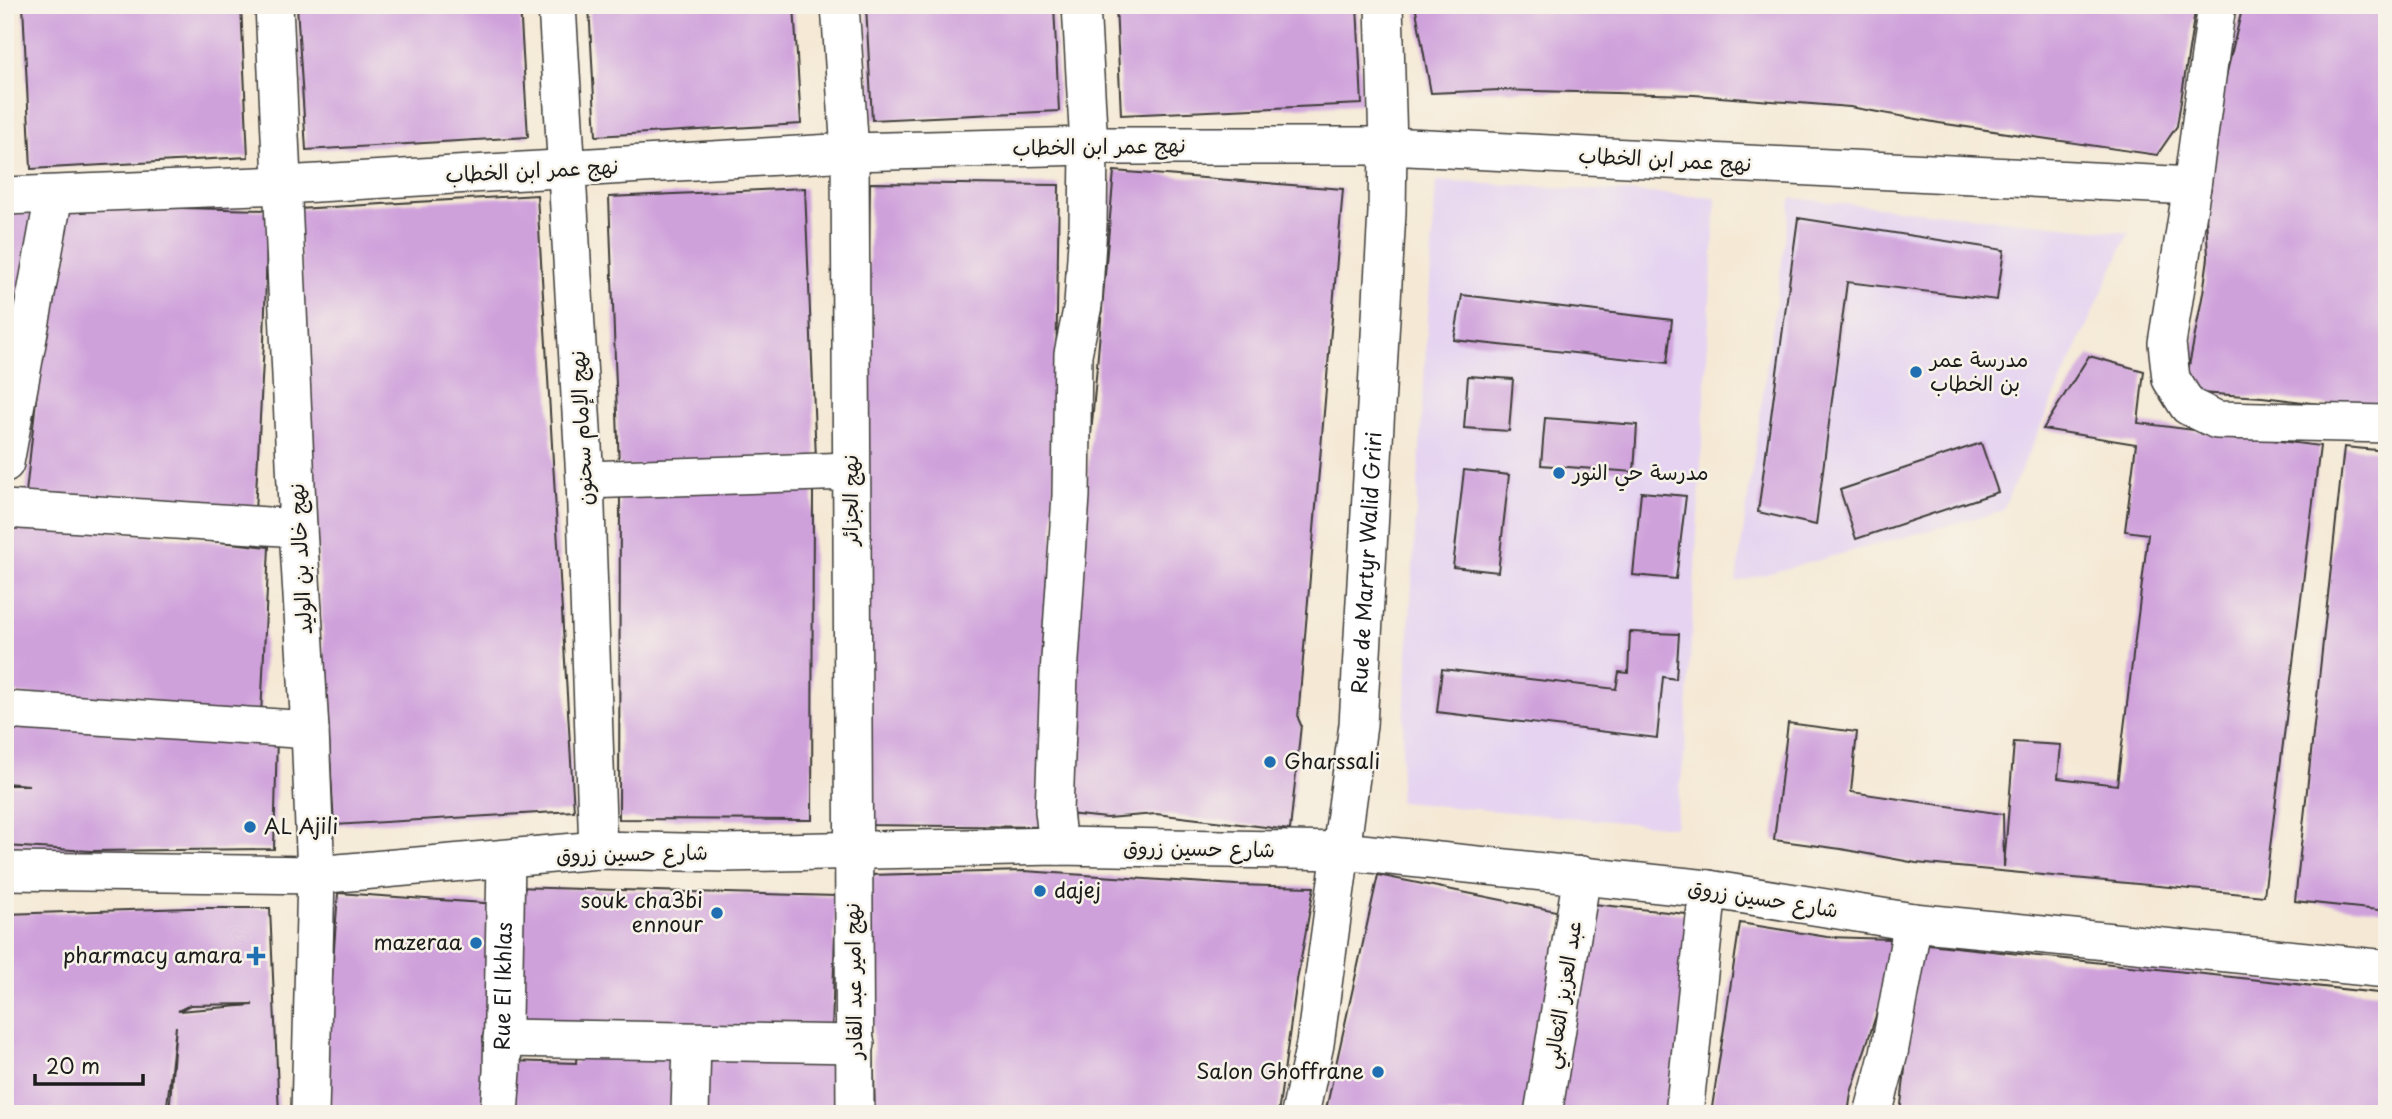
<svg xmlns="http://www.w3.org/2000/svg" width="2392" height="1119" font-family="'Playpen Sans','Playpen Sans Arabic',sans-serif">
<style>
.built{fill:#e5d3f1}
.building{fill:#cfa1db;fill-rule:evenodd}
.lines{fill:none;stroke-linecap:round;stroke-linejoin:round}
.minor-casing{stroke:#3d3b38;stroke-width:40}
.minor{stroke:#fff;stroke-width:37}
.poi-dot{fill:#1f6fb2;stroke:#f7f3e8;stroke-width:2.5}
.labels{text-anchor:middle;stroke-width:5;stroke-linejoin:round;paint-order:stroke}
.street-label{font-size:21px;fill:#1c1c1c;stroke:#f7f3e8}
.poi-label{font-size:21px;fill:#1c1c1c;stroke:#f7f3e8;text-anchor:start}
</style>
<rect width="100%" height="100%" fill="#f7f3e8"/>
<filter id="ink" filterUnits="userSpaceOnUse"><feTurbulence type="fractalNoise" baseFrequency=".0143" numOctaves="2"/><feDisplacementMap in="SourceGraphic" scale="14" xChannelSelector="R" yChannelSelector="G"/><feConvolveMatrix kernelMatrix="1 2 1 2 8 2 1 2 1" color-interpolation-filters="sRGB"/></filter>
<filter id="wash" filterUnits="userSpaceOnUse"><feTurbulence type="fractalNoise" baseFrequency=".00686" numOctaves="4" result="noise"/><feDisplacementMap in="SourceGraphic" scale="28" xChannelSelector="R" yChannelSelector="G"/><feGaussianBlur stdDeviation="1.57" result="paint"/><feColorMatrix in="noise" values="0 0 0 0 0 0 0 0 0 0 0 0 0 0 0 0 0 1.4 0 .05"/><feComposite in="paint" operator="in"/></filter>
<g filter="url(#wash)">
<rect width="100%" height="100%" fill="#f5e9d5"/>
<g class="built">
<polygon points="1436,181 1716,197 1685,749 1675,827 1399,802"/>
<polygon points="1791,198 2129,233 2002,511 1736,582"/>
</g>
<g id="blocks">
<g class="building">
<polygon points="23,5 241,5 248,157 31,169"/>
<polygon points="297,5 520,5 528,137 306,150"/>
<polygon points="589,5 794,5 801,124 596,136"/>
<polygon points="866,5 1054,5 1059,111 872,120"/>
<polygon points="1116,5 1357,5 1362,104 1121,115"/>
<polygon points="1415,5 2196,5 2177,126 2157,155 1939,123 1850,107 1694,95 1500,90 1431,93"/>
<polygon points="2243,5 2387,5 2387,412 2262,397 2184,392 2203,293 2208,258 2205,191 2216,118"/>
<polygon points="1114,171 1343,189 1298,718 1301,725 1290,830 1156,814 1107,818 1058,813"/>
<polygon points="870,183 1059,185 1049,827 860,825"/>
<polygon points="805,188 816,459 619,467 609,197"/>
<polygon points="537,195 574,811 334,825 298,209"/>
<polygon points="57,205 268,210 264,342 255,512 26,493"/>
<polygon points="5,213 38,213 5,403"/>
<polygon points="1798,218 2004,250 1997,300 1847,282 1816,525 1758,512"/>
<polygon points="1462,295 1672,320 1667,363 1454,340"/>
<polygon points="2089,356 2144,371 2138,423 2320,446 2264,896 1916,863 1841,849 1774,840 1788,723 1857,732 1851,792 2003,814 2004,867 2014,742 2061,745 2058,778 2117,785 2148,534 2125,531 2136,444 2043,429"/>
<polygon points="1468,376 1513,379 1509,431 1464,428"/>
<polygon points="1545,418 1637,425 1634,472 1541,465"/>
<polygon points="1981,443 1998,492 1856,539 1840,490"/>
<polygon points="2344,447 2387,451 2387,911 2295,901"/>
<polygon points="1464,470 1509,475 1498,572 1453,567"/>
<polygon points="620,490 813,491 812,820 619,819"/>
<polygon points="1641,492 1686,496 1676,579 1633,575"/>
<polygon points="11,521 269,547 261,716 195,713 5,692 5,569"/>
<polygon points="1630,632 1679,634 1676,679 1663,677 1657,738 1437,712 1442,669 1616,689 1619,672 1628,673"/>
<polygon points="5,717 277,737 274,849 91,851 5,846 5,785 29,785 5,783"/>
<polygon points="1024,871 1236,885 1314,887 1297,980 1278,1114 875,1114 869,875"/>
<polygon points="1378,875 1561,912 1534,1114 1325,1114"/>
<polygon points="513,887 836,896 832,1034 510,1027"/>
<polygon points="338,893 498,904 484,1114 322,1114"/>
<polygon points="1584,903 1695,915 1672,1114 1560,1114"/>
<path d="M190,908H270L279,1114H169L176,1026L166,1114H5V914ZM252,1004V1005L178,1011L190,1005Z"/>
<polygon points="1740,923 1827,937 1891,939 1881,1000 1851,1093 1848,1114 1711,1114"/>
<polygon points="1919,943 2387,994 2387,1114 1900,1114"/>
<polygon points="577,1048 683,1050 681,1114 507,1114 509,1061 576,1063"/>
<polygon points="702,1052 845,1056 843,1114 700,1114"/>
</g>
</g>
</g>
<g filter="url(#ink)">
<use href="#blocks" fill-opacity="0" stroke="#3d3b38" stroke-width="2"/>
<g class="lines">
<defs>
<g id="minor">
<polyline points="274,5 298,528 310,730 316,875 310,1114"/>
<polyline points="557,5 585,480 598,850"/>
<polyline points="840,5 850,152 855,1114"/>
<polyline points="2217,5 2192,186 2167,343 2171,379 2188,406 2217,420 2387,424"/>
<polyline points="5,196 283,185 850,152 1089,146 1388,146 2192,186"/>
<polyline points="5,463 54,195"/>
<polyline points="585,480 851,471"/>
<polyline points="5,509 298,528"/>
<polyline points="5,710 310,730"/>
<polyline points="1058,846 1054,811 1059,674 1071,496 1073,354 1083,305 1088,225 1089,146 1081,5"/>
<polyline points="5,871 316,875 598,850 725,853 1058,846 1342,851 1708,889 1913,922 2387,969"/>
<polyline points="502,1038 856,1044"/>
<path id="s1" d="M499,1114L502,1071L506,860"/>
<polyline points="690,1114 692,1043"/>
<path id="s2" d="M1300,1114L1315,1044L1358,725L1387,212L1388,146L1384,5"/>
<polyline points="1543,1114 1582,875"/>
<polyline points="1684,1114 1708,889"/>
<polyline points="1873,1114 1889,1053 1913,922"/>
</g>
</defs>
<use href="#minor" class="minor-casing"/>
<use href="#minor" class="minor"/>
</g>
</g>
<g class="poi-dot">
<circle cx="1916" cy="372" r="7"/>
<circle cx="1559" cy="473" r="7"/>
<circle cx="1270" cy="762" r="7"/>
<circle cx="250" cy="827" r="7"/>
<circle cx="1040" cy="891" r="7"/>
<circle cx="717" cy="913" r="7"/>
<circle cx="476" cy="943" r="7"/>
<path d="M252.5 945.5h7v7h7v7h-7v7h-7v-7h-7v-7h7z"/>
<circle cx="1378" cy="1072" r="7"/>
</g>
<g class="labels">
<g class="street-label">
<text transform="translate(1099 147) rotate(-1)" y="7">نهج عمر ابن الخطاب</text>
<text transform="translate(1665 160) rotate(3)" y="7">نهج عمر ابن الخطاب</text>
<text transform="translate(532 171) rotate(-3)" y="7">نهج عمر ابن الخطاب</text>
<text transform="translate(582 428) rotate(-93)" y="7">نهج الإمام سحنون</text>
<text transform="translate(851 500) rotate(-90)" y="7">نهج الجزائر</text>
<text transform="translate(301 559) rotate(-93)" y="7">نهج خالد بن الوليد</text>
<text dy="7" stroke="none"><textPath href="#s2" startOffset="556">Rue de Martyr Walid Griri</textPath></text>
<text transform="translate(1199 849) rotate(1)" y="7">شارع حسين زروق</text>
<text transform="translate(632 854) rotate(-1)" y="7">شارع حسين زروق</text>
<text transform="translate(1763 899) rotate(9)" y="7">شارع حسين زروق</text>
<text transform="translate(854 981) rotate(-91)" y="7">نهج امير عبد القادر</text>
<text dy="7" stroke="none"><textPath href="#s1" startOffset="128">Rue El Ikhlas</textPath></text>
<text transform="translate(1563 995) rotate(-81)" y="7">عبد العزيز الثعالبي</text>
</g>
<g class="poi-label">
<text x="1930" y="367">مدرسة عمر<tspan x="1930" dy="24">بن الخطاب</tspan></text>
<text x="1573" y="480">مدرسة حي النور</text>
<text x="1284" y="769">Gharssali</text>
<text x="264" y="834">AL Ajili</text>
<text x="1054" y="898">dajej</text>
<text x="703" y="908" text-anchor="end">souk cha3bi<tspan x="703" dy="24">ennour</tspan></text>
<text x="462" y="950" text-anchor="end">mazeraa</text>
<text x="242" y="963" text-anchor="end">pharmacy amara</text>
<text x="1364" y="1079" text-anchor="end">Salon Ghoffrane</text>
</g>
</g>
<rect width="2392" height="1119" fill="none" stroke="#f7f3e8" stroke-width="28"/>
<path d="M35 1074v10h108v-10" fill="none" stroke="#1c1c1c" stroke-width="3.5"/>
<text x="46" y="1074" font-size="21" fill="#1c1c1c" stroke="#f7f3e8" stroke-width="5" paint-order="stroke">20 m</text>
</svg>
